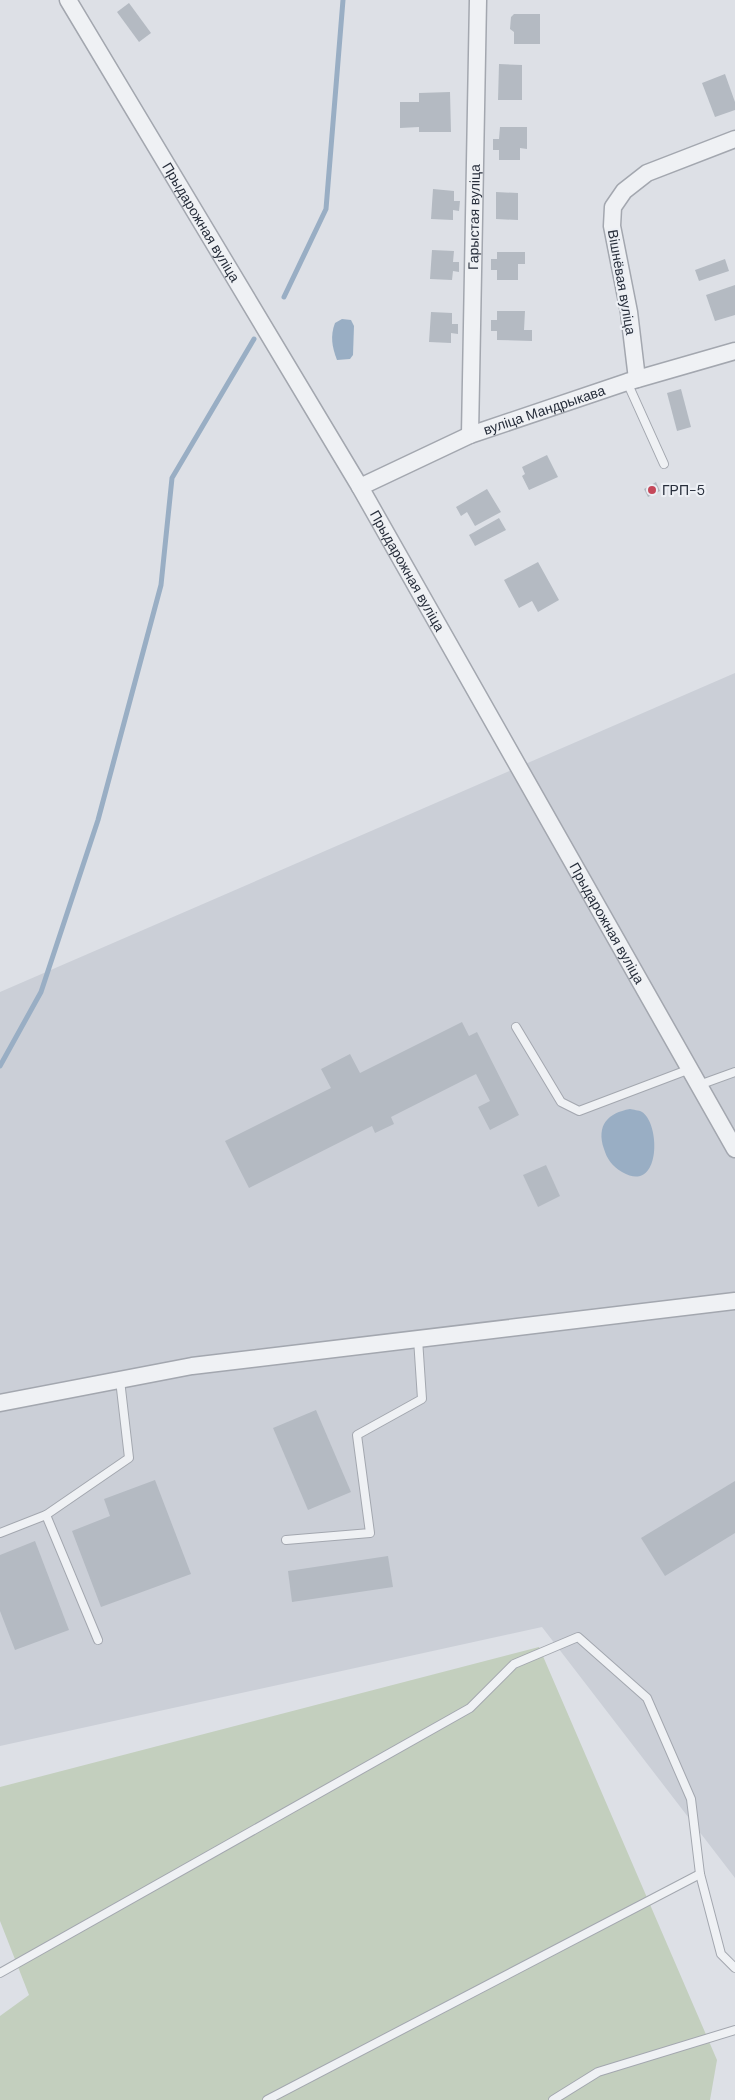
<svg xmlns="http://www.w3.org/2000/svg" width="735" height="2100" font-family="'DM Sans',sans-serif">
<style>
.built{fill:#cbcfd7}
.green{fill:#c3cfbe}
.water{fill:#99aec4}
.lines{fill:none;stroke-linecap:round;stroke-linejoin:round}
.stream{stroke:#99aec4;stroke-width:5}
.building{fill:#b4bac2}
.service-casing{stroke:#a3a7af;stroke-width:10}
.minor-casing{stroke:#a3a7af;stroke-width:19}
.service{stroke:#eff1f4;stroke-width:8}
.minor{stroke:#eff1f4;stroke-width:16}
.poi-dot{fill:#c5485a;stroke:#eceff4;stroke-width:2}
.labels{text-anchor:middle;stroke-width:4.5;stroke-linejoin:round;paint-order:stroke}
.street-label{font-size:14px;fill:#272e3b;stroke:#eceff4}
.poi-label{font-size:14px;fill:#272e3b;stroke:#eceff4;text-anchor:start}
</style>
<rect width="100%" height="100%" fill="#dde0e6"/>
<polygon class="built" points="735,673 735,1878 542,1627 0,1746 0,992"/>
<polygon class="green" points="539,1647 717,2060 710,2100 0,2100 0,2016 29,1995 0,1921 0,1787"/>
<g class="water">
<path d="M342,319L351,320L354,326L353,355L350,359L337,360C332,347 330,336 335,323Z"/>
<path d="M630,1109C633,1110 639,1110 642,1112C661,1124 661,1195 622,1172C612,1166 607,1159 604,1149C596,1125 608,1113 630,1109Z"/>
</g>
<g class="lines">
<g class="stream">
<polyline points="284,297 326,209 343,0"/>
<polyline points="0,1066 41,992 98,820 161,585 172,478 254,339"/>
</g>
</g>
<g class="building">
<polygon points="129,3 151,33 139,42 117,12"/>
<polygon points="514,14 540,14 540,44 514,44 514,32 510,29 511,17"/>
<polygon points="499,64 522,65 522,100 498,100"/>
<polygon points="725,74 735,102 735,110 715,117 702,83"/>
<polygon points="450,92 451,132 419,132 419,127 400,128 400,102 419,102 419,93"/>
<polygon points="500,127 527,127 527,149 520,148 520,160 499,160 499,150 493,150 493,139 499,139"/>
<polygon points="433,189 454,191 454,201 460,201 459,211 453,210 453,220 431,219"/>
<polygon points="496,192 518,193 518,220 496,219"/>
<polygon points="432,250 454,251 453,262 459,262 459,272 453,271 452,280 430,279"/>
<polygon points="497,252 525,252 525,264 518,264 518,280 497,280 497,270 491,270 491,259 497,259"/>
<polygon points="725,259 729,271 699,281 695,270"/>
<polygon points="735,285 735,315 715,321 706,295"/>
<polygon points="497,311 525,311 524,330 532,330 532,341 497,340 497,331 491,331 491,320 497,320"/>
<polygon points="431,312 452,313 452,324 458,324 458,334 451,333 451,343 429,342"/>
<polygon points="681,389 691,427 677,431 667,393"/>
<polygon points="547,455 558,477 529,490 522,476 525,474 522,467"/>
<polygon points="656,482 660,491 648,497 644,489"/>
<polygon points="487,489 501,512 475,526 467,512 461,516 456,507"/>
<polygon points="499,518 506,530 475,546 469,535"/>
<polygon points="538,562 559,600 538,612 532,601 519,608 504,580"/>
<polygon points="462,1022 469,1036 477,1032 519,1115 490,1130 478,1107 490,1101 476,1074 391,1117 394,1124 375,1133 372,1126 249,1188 225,1141 331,1088 321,1069 350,1054 360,1073"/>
<polygon points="546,1165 560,1196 538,1207 523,1175"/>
<polygon points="316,1410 351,1492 308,1510 273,1428"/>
<polygon points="155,1480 191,1574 101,1607 72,1531 110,1516 104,1499"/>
<polygon points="735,1481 735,1533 665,1576 641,1538"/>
<polygon points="35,1541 69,1630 15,1650 0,1611 0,1555"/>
<polygon points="388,1556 393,1587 292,1602 288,1571"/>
</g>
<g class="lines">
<defs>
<g id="service">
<polyline points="627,382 664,464"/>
<polyline points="516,1027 561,1102 579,1111 690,1069"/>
<polyline points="699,1085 735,1072"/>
<polyline points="46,1515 98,1640"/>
<polyline points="0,1533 46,1515 129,1458 120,1380"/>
<polyline points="286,1540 370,1533 357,1435 422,1399 418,1339"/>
<polyline points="0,1973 470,1708 514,1664 578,1637 647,1698 691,1799 700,1874 721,1954 735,1968"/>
<polyline points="267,2100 700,1874"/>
<polyline points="553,2100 598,2072 735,2030"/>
</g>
<g id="minor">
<path id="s1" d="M68,0L360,487L735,1149"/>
<polyline points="637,379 629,312 612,226 613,207 624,191 647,173 735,139"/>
<path id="s2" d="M470,435L478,0"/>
<path id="s3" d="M360,487L470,435L627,382L735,351"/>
<polyline points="0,1403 192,1366 735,1301"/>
</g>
</defs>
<use href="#service" class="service-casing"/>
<use href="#minor" class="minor-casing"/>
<use href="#service" class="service"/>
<use href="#minor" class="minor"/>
</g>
<circle class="poi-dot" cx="652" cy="490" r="5"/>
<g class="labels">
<g class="street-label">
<text dy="5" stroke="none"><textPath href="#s2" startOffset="218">Гарыстая вуліца</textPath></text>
<text dy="5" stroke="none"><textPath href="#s1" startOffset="259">Прыдарожная вуліца</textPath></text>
<text transform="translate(622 282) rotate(80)" y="5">Вішнёвая вуліца</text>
<text dy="5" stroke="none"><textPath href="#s3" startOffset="200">вуліца Мандрыкава</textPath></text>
<text dy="5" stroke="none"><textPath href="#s1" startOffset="664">Прыдарожная вуліца</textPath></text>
<text dy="5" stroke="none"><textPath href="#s1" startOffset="1069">Прыдарожная вуліца</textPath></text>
</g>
<g class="poi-label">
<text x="662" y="495">ГРП-5</text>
</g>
</g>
</svg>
